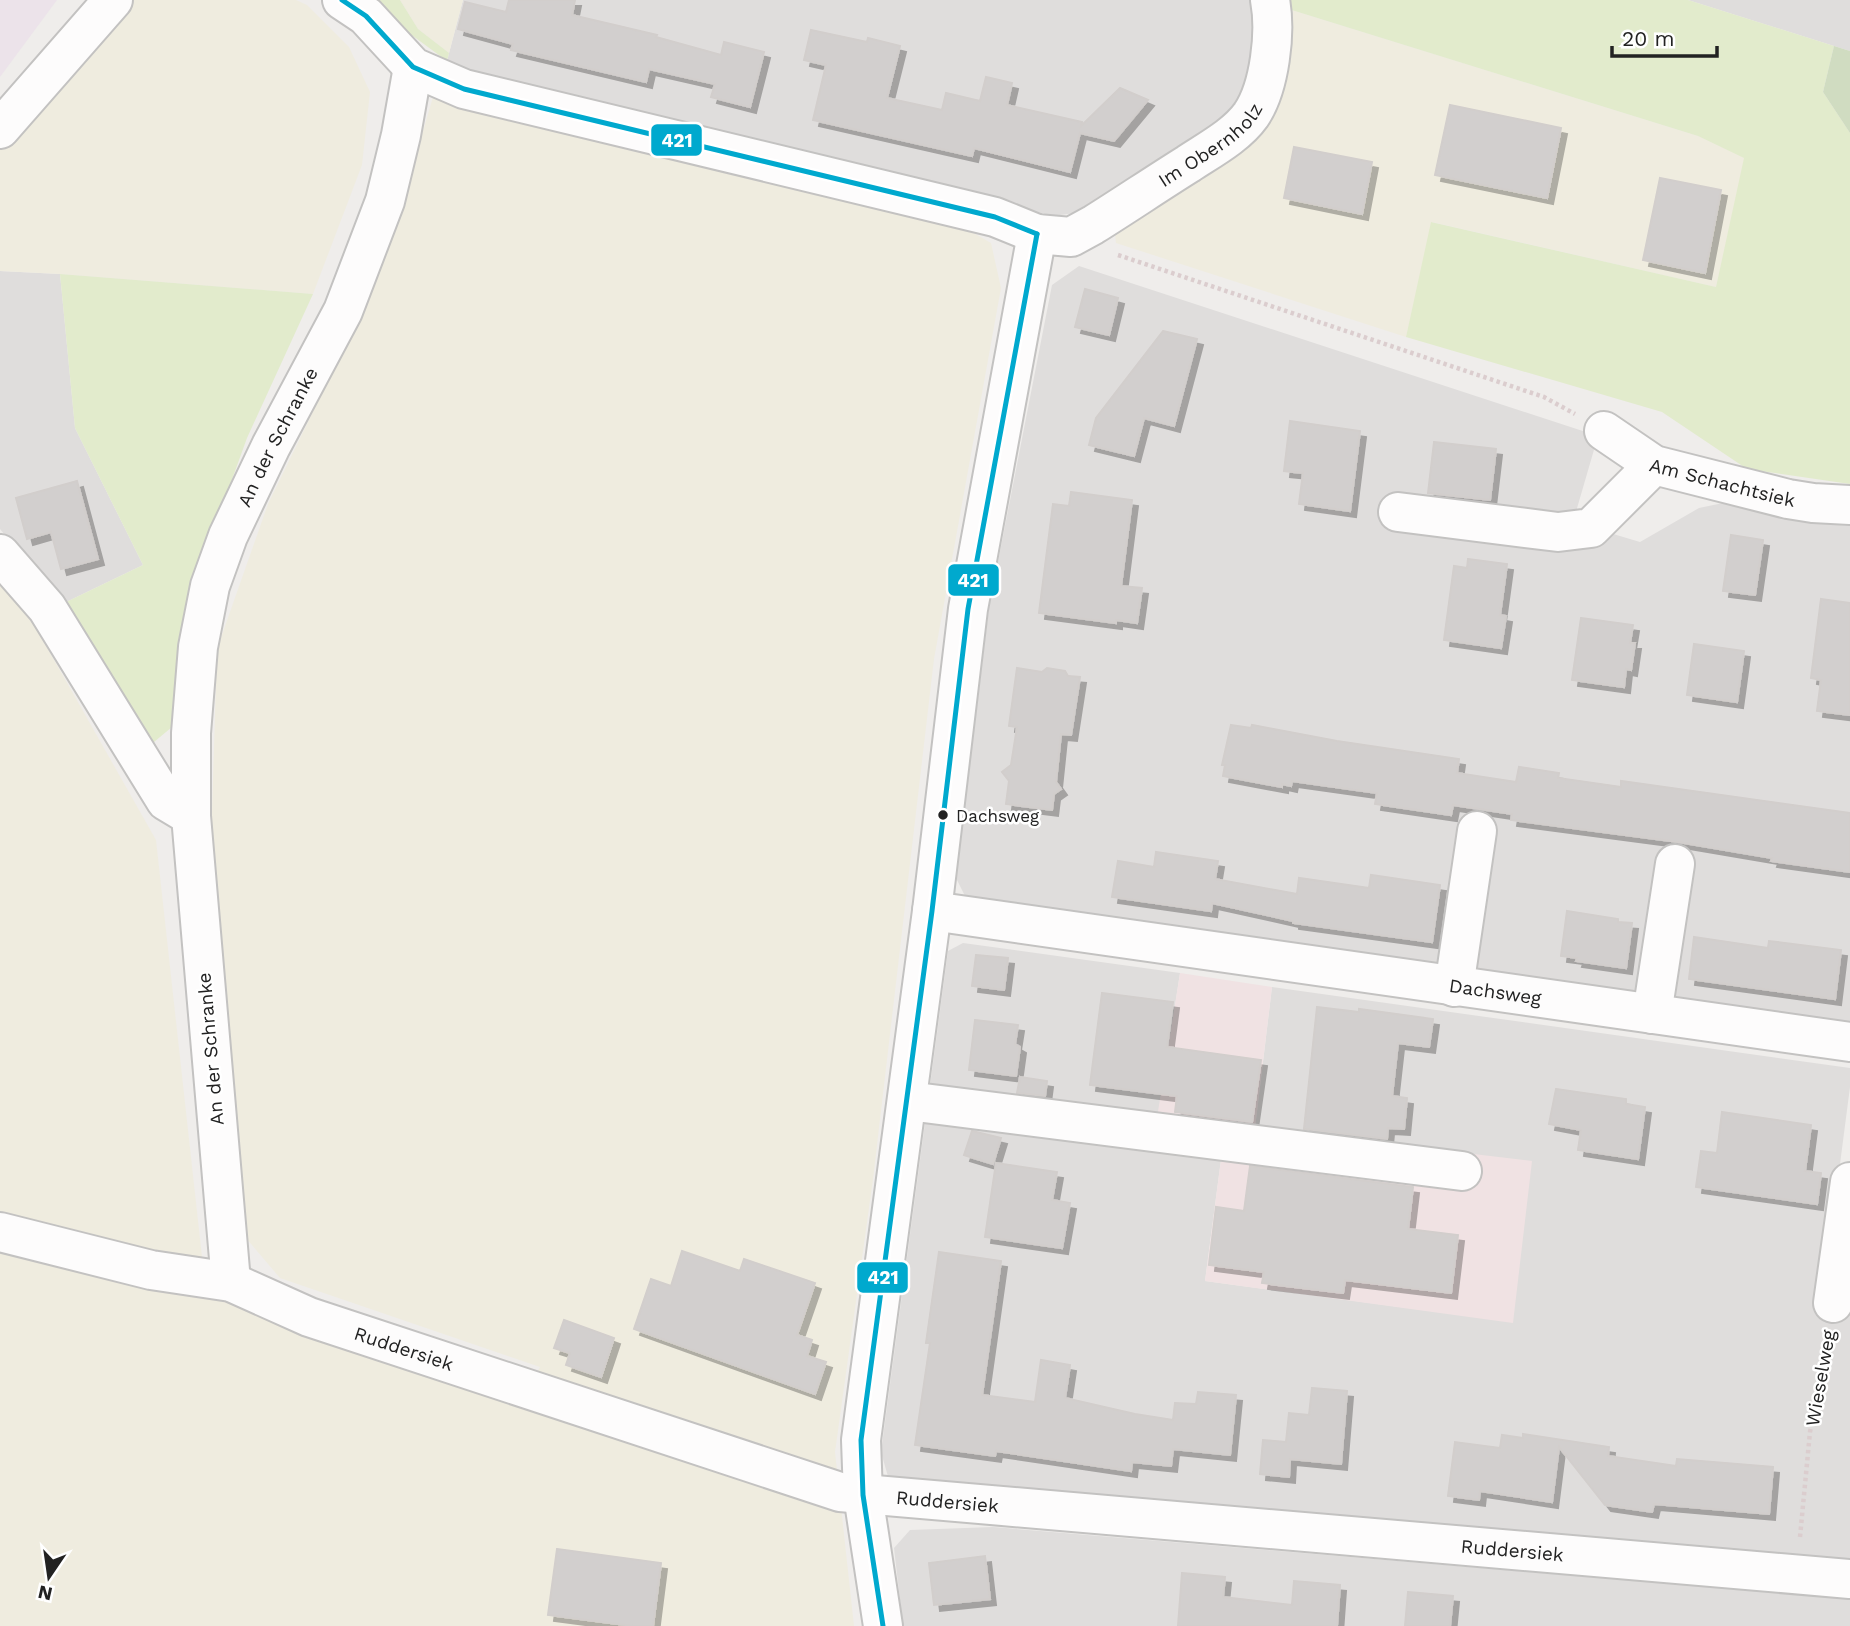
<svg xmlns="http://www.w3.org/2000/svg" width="1850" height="1626" font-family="'Work Sans',sans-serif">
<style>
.residential{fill:#dfdddc}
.commercial{fill:#f0e2e3}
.industrial{fill:#ece3ea}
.farmland{fill:#efecdf}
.grass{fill:#e2ebcc}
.forest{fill:#d0dcc1}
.building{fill:#d2cfce;stroke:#d2cecc;stroke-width:2;filter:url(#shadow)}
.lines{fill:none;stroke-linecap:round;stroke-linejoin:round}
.minor-casing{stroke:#c3c2c1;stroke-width:42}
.path{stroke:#dbcdce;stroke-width:4.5;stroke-dasharray:3.5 3.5;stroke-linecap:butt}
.minor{stroke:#fdfcfc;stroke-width:38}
.bus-1-casing{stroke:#fff;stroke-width:10}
.bus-1{stroke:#00a9ce;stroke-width:5}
.bus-dot{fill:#222;stroke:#fff;stroke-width:2.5}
.labels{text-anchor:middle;stroke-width:5;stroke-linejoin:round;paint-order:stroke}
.bus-label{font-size:17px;fill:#222;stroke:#fff;text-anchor:start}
.street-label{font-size:19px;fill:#222;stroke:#fff}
.line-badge{stroke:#fff;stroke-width:2.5}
.badge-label{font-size:19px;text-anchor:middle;font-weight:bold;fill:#fff}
</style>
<defs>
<filter id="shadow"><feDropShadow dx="6" dy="6" stdDeviation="0" flood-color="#0004"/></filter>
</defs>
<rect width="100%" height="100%" fill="#efedeb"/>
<g class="residential">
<polygon points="463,0 1257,0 1253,75 1223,123 1095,210 1054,216 479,75 447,61"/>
<polygon points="1688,0 1850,0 1850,51 1834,46"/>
<polygon points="1079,266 1598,436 1573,522 1640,542 1699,508 1723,503 1803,522 1850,526 1850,1021 1830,1026 966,898 956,878 989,608 1052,285"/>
<polygon points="0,271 60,274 75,428 143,565 62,604 0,529"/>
<polygon points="963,943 1180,973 1154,1143 1222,1152 1205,1281 1513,1322 1255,1128 1272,987 1850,1068 1850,1087 1837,1187 1850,1189 1850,1564 889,1480 881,1452 948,951"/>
<polygon points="993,1527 1850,1599 1850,1626 903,1626 894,1548 910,1530"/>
</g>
<polygon class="commercial" points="1180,973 1272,987 1255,1128 1532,1161 1513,1323 1205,1281 1222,1152 1153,1143"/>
<polygon class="industrial" points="0,0 57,0 0,77"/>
<g class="farmland">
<polygon points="131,0 296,0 307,5 349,47 370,92 362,165 313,294 60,274 0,271 0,150"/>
<polygon points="400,0 463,0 449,53 418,29"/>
<polygon points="1282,7 1698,136 1745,158 1716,287 1432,222 1406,337 1116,243 1114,227 1255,136"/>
<polygon points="433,97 958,224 991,243 1001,288 934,659 873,1179 835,1452 854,1626 0,1626 0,1238 224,1293 524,1397 540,1367 280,1278 240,1231 210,879 217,649 268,504 348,340 395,226"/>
<polygon points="0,577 32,621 156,840 203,1266 0,1214"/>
</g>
<g class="grass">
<polygon points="364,0 400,0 418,29 449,53 447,61"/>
<polygon points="1281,0 1688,0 1834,46 1823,92 1850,133 1850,484 1747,469 1662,412 1406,337 1431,222 1716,287 1744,158 1698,136 1282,7"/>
<polygon points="60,274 313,294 247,438 200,568 178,722 148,747 62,604 143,565 75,428"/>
</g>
<polygon class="forest" points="1834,46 1850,51 1850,133 1823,92"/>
<g class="building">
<polygon points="509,0 575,0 572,15 657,35 656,37 721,55 724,42 764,52 750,107 711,97 715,84 649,69 646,82 511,50 513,44 458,29 465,2 506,12"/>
<polygon points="811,30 867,42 868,38 900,46 887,98 942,110 946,93 980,101 986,77 1012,83 1007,105 1082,122 1081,126 1120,88 1148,100 1114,141 1080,133 1070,172 974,148 972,156 813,120 826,65 804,60"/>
<polygon points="1450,105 1561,128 1547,198 1435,175"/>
<polygon points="1294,147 1372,162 1362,214 1284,198"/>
<polygon points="1660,178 1721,190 1705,273 1643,260"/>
<polygon points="1085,289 1118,298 1109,335 1075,327"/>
<polygon points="1163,331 1197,339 1174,426 1144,418 1134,456 1089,445 1096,418"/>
<polygon points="1290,421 1360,431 1350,511 1299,504 1303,473 1284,471"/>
<polygon points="1434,442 1496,449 1490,500 1428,493"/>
<polygon points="77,481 98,559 61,569 51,532 27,539 16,498"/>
<polygon points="1071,492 1132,500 1121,586 1142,588 1137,623 1116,620 1116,623 1039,613 1053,504 1069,506"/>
<polygon points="1731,535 1763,540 1755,595 1723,591"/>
<polygon points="1468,559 1507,564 1500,615 1506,616 1501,648 1444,640 1454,566 1467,568"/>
<polygon points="1821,599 1850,603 1850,715 1817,711 1821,680 1811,678"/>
<polygon points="1581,618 1633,625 1630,643 1635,643 1631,670 1626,669 1624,687 1572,680"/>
<polygon points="1694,644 1744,651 1737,702 1687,695"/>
<polygon points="1017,668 1042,672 1047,668 1065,671 1068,676 1080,677 1071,735 1061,734 1056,782 1061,789 1054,794 1052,810 1006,804 1009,781 1002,772 1011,765 1017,727 1009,726"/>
<polygon points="1231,725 1251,728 1252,725 1337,741 1459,759 1457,773 1516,782 1519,767 1559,773 1558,778 1621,787 1621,781 1850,813 1850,872 1771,861 1772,858 1678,842 1511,820 1512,814 1453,805 1451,815 1375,804 1377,793 1292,781 1291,786 1282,784 1282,787 1223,776 1225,765 1222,765"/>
<polygon points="1156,852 1218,861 1215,879 1297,894 1299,878 1369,888 1371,875 1440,885 1432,942 1293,923 1293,921 1212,903 1211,911 1112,897 1118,861 1154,867"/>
<polygon points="1567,911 1618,919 1618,922 1632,923 1626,968 1576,961 1577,958 1561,956"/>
<polygon points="1694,937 1768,948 1769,941 1841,950 1835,999 1689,979"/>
<polygon points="976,955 1008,958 1004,990 972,986"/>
<polygon points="1102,993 1173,1002 1167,1047 1261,1060 1252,1122 1175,1112 1177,1096 1090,1085"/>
<polygon points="1317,1007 1359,1012 1359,1009 1433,1019 1429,1047 1398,1043 1392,1096 1407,1098 1404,1129 1388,1128 1387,1139 1304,1129"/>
<polygon points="975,1020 1018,1025 1015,1044 1020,1047 1016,1076 969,1070"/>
<polygon points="1020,1077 1047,1081 1045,1096 1017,1093"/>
<polygon points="1556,1089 1626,1099 1626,1104 1645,1107 1638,1159 1578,1150 1581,1130 1549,1124"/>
<polygon points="1722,1112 1811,1125 1805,1171 1821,1173 1817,1204 1696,1187 1701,1151 1717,1153"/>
<polygon points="972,1131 1001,1138 993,1164 964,1155"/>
<polygon points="996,1163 1057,1172 1052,1200 1070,1203 1062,1248 985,1237"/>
<polygon points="1250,1166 1413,1187 1408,1229 1458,1235 1451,1293 1345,1280 1343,1293 1302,1288 1262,1283 1264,1272 1209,1265 1216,1207 1244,1211"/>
<polygon points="682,1251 740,1271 744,1259 815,1283 797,1335 812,1340 807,1356 826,1362 815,1394 634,1329 651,1279 671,1286"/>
<polygon points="939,1252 1001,1261 982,1395 1035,1402 1041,1360 1070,1365 1065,1398 1135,1414 1173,1420 1175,1403 1196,1404 1198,1392 1236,1395 1230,1455 1173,1449 1171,1466 1132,1462 1131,1471 996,1451 995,1456 915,1445 930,1343 926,1343"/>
<polygon points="564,1320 614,1338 601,1377 566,1365 570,1353 554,1348"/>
<polygon points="1312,1388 1347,1391 1341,1464 1290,1459 1289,1477 1260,1474 1263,1440 1286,1442 1289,1413 1309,1415"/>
<polygon points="1523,1434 1609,1447 1608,1456 1676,1466 1677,1459 1773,1467 1769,1514 1654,1504 1652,1512 1605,1505 1559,1447 1552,1502 1480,1491 1479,1500 1448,1496 1455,1442 1500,1448 1502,1435 1523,1438"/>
<polygon points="557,1549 661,1563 653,1626 633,1626 548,1615"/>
<polygon points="985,1556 990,1599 934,1605 929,1563"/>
<polygon points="1182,1573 1225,1577 1223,1597 1292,1605 1294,1581 1340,1585 1337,1626 1178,1626"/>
<polygon points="1408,1592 1453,1596 1450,1626 1405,1626"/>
</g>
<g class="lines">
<defs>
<g id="minor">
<path id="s1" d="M342,0L366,16L413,67L464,89L995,217L1037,234L1071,237L1093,225C1125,205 1156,184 1188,164C1209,150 1236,136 1251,115C1270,87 1276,32 1270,0"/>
<polyline points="0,129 113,0"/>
<path id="s2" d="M1604,431L1654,465L1788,499L1813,503L1850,505"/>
<polyline points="1398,512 1558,532 1591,528 1654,465"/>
<polyline points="0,554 47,608 166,801 191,816"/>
<path id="s3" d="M932,911L1850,1042"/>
<polyline points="1454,987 1477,831"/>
<polyline points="1652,1014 1675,864"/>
<polyline points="908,1101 1462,1171"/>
<path id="s4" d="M0,1232L151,1270L231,1282L309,1317L840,1492L1850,1579"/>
<path id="s5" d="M231,1282L191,816V733L198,647L210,586L228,536L271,446L343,311L385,201L401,135L413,67"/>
<polyline points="1833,1303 1850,1182"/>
<polyline points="883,1626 863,1495 861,1440 932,911 968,609 1037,234"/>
</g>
</defs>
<use href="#minor" class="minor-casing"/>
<g class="path">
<polyline points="1118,255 1544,397 1575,414"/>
<polyline points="1800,1537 1810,1432 1827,1338"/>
</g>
<use href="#minor" class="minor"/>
<defs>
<g id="bus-1">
<polyline points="342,0 366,16 413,67 464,89 995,217 1037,234"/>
<polyline points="883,1626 863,1495 861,1440 932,911 968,609 1037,234"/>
</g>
</defs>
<use href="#bus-1" class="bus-1-casing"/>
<use href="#bus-1" class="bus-1"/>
</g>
<circle class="bus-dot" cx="943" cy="815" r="6"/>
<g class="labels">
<g class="bus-label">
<text x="956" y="822">Dachsweg</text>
</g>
<g class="street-label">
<text dy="7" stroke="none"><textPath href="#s1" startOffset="947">Im Obernholz</textPath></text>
<text dy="7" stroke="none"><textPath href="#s5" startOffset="863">An der Schranke</textPath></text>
<text dy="7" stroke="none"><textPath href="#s2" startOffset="131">Am Schachtsiek</textPath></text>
<text dy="7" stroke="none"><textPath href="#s3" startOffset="569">Dachsweg</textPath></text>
<text transform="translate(210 1049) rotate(-95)" y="7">An der Schranke</text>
<text dy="7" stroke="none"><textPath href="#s4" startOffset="422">Ruddersiek</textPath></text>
<text transform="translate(1820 1378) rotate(-80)" y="7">Wieselweg</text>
<text dy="7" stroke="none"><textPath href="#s4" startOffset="989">Ruddersiek</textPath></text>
<text dy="7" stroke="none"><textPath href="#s4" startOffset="1556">Ruddersiek</textPath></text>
</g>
</g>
<g class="line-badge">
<rect x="650" y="123" width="53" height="34" rx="7" fill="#00a9ce"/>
<rect x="947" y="563" width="53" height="34" rx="7" fill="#00a9ce"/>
<rect x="856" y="1261" width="53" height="33" rx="7" fill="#00a9ce"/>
</g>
<g class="badge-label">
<text x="677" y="147">421</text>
<text x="973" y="587">421</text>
<text x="883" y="1284">421</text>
</g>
<g transform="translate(49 1577) rotate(193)" stroke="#ffffff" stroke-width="5" paint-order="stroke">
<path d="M0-5L12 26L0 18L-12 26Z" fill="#222222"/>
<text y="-10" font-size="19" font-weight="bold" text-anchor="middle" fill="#222222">N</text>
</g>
<path d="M1612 46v10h105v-10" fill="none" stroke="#222222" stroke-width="3.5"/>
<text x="1622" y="46" font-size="21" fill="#222222" stroke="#ffffff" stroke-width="5" paint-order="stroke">20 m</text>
</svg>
